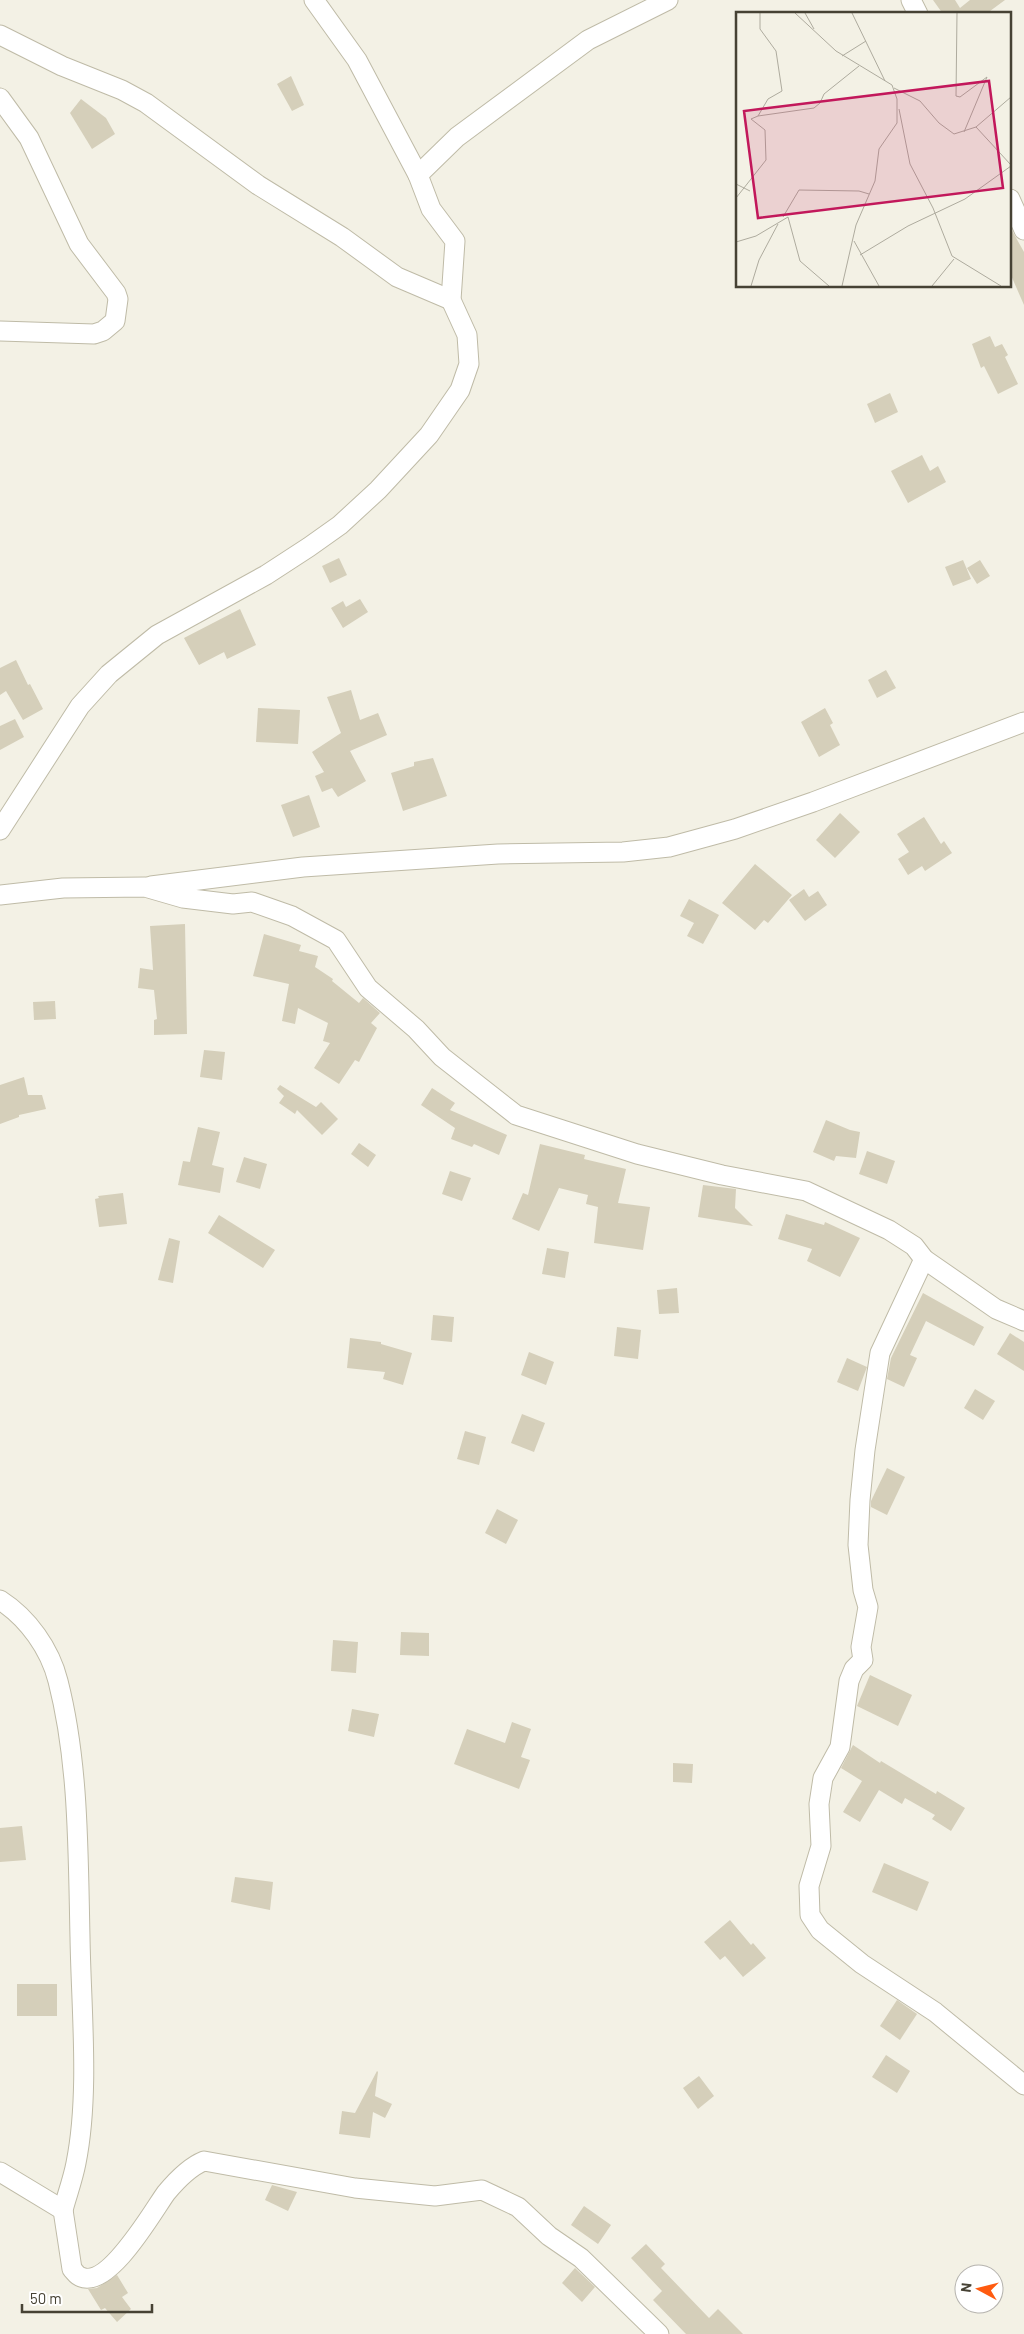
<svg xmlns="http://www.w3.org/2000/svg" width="1024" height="2334" font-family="Barlow,sans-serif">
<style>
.building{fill:#d5cfba}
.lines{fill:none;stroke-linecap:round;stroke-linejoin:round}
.minor-casing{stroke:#bfbba7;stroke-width:21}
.minor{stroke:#fff;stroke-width:19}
.inset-road{fill:none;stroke:#aeab9e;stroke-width:1}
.view{fill:#c2185b;fill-opacity:0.15;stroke:#c2185b;stroke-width:2.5}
.inset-edge{fill:none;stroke:#464234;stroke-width:2.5}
</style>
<rect width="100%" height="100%" fill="#f3f1e5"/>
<g class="building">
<polygon points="933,0 955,0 960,8 970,0 1005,0 986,14 943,14"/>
<polygon points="291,76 304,105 292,111 277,84"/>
<polygon points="81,99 106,118 115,134 92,149 70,113"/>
<polygon points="1010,227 1024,252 1024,305 1010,273"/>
<polygon points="990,336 995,347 1002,344 1008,355 1005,357 1018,384 998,394 984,366 981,368 972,344"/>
<polygon points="890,393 898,412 875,423 867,404"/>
<polygon points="922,455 930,471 938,466 946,482 908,503 891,471"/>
<polygon points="339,558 347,575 330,583 322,566"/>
<polygon points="963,560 971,579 953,586 945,567"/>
<polygon points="980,560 990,576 977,584 967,568"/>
<polygon points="360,599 368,612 343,628 331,608 343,601 346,607"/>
<polygon points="240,609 256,645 227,659 224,652 199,665 184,638"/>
<polygon points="16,660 28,685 30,684 43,709 23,720 6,691 0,695 0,668"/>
<polygon points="886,670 896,688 877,698 868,680"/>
<polygon points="351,690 360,720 378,713 387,735 350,751 366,781 338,797 332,788 322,792 315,776 324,772 312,752 341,733 327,697"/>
<polygon points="258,708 300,710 298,744 256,742"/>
<polygon points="825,708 833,723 830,725 840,745 819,757 801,722"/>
<polygon points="15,719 24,737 0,750 0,726"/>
<polygon points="433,758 447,796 403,811 391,773 414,766 414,762"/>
<polygon points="309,795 320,827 293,837 281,805"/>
<polygon points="840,813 860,832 835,858 816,840"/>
<polygon points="924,817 941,844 944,841 952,853 925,871 922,866 908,875 898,859 909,852 897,834"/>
<polygon points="755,864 792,895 768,923 764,920 755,930 722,903"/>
<polygon points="804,889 809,897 818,891 827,905 805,921 789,900"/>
<polygon points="689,899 719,915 703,944 687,936 694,923 680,916"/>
<polygon points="185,924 187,1034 154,1035 154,1020 157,1019 154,990 138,988 140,968 153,970 150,926"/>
<polygon points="264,934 301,945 299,951 318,956 315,967 333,979 332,981 359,1003 363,998 380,1013 371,1023 377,1028 359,1062 355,1060 339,1084 314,1068 330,1043 323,1041 328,1023 298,1008 295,1024 282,1021 289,984 253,976"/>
<polygon points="55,1001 56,1019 34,1020 33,1002"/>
<polygon points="204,1050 225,1052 222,1080 200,1077"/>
<polygon points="24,1077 28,1095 42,1095 46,1109 19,1115 19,1117 0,1124 0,1085"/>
<polygon points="280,1085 316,1107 321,1102 338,1119 322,1135 297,1110 295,1114 279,1103 284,1096 277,1089"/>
<polygon points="432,1088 455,1103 450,1110 507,1135 499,1155 474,1144 472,1147 451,1139 455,1128 421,1105"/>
<polygon points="826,1120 850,1130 860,1132 856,1158 836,1156 834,1161 813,1152"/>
<polygon points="198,1127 220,1132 212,1165 224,1168 220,1193 178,1185 183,1161 190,1162"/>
<polygon points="359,1143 376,1155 368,1167 351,1154"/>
<polygon points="540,1144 585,1155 584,1159 626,1169 618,1203 650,1207 643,1250 594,1243 598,1207 586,1204 588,1195 559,1188 539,1231 512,1219 523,1193 528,1195"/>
<polygon points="867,1151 895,1161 887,1184 859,1174"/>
<polygon points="244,1157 267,1164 260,1189 236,1182"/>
<polygon points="450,1171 471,1178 462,1201 442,1194"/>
<polygon points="703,1185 736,1189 735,1208 753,1226 698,1217"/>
<polygon points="123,1193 127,1224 99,1227 95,1199 99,1198 98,1196"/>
<polygon points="786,1214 824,1225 825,1222 860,1238 840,1277 807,1261 812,1249 778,1239"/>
<polygon points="219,1215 275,1250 263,1268 208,1233"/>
<polygon points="169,1238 180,1241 173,1283 158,1280"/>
<polygon points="547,1248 569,1252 565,1278 542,1274"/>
<polygon points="677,1288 679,1313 659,1314 657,1290"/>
<polygon points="923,1293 984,1327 974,1346 926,1321 910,1355 917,1358 904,1387 887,1379 891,1358"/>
<polygon points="433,1315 454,1317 452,1342 431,1340"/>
<polygon points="617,1327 641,1330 638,1359 614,1356"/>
<polygon points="1010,1333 1024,1342 1024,1371 997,1354"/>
<polygon points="350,1338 381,1342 381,1344 412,1353 403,1385 383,1379 385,1372 347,1368"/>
<polygon points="529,1352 554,1362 546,1385 521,1375"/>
<polygon points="847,1358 867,1367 858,1391 837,1382"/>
<polygon points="975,1389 995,1401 983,1420 964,1408"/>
<polygon points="522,1414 545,1423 534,1452 511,1443"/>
<polygon points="465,1431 486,1437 479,1465 457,1459"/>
<polygon points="887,1468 905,1477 887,1515 871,1507 871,1501"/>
<polygon points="497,1509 518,1520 506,1544 485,1533"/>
<polygon points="401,1632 429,1633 429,1656 400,1655"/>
<polygon points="333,1640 358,1642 356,1673 331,1671"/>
<polygon points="870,1675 912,1695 898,1726 857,1706"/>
<polygon points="352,1709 379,1714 374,1737 348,1731"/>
<polygon points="512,1722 531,1729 521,1757 530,1760 519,1789 454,1764 467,1729 505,1743"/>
<polygon points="853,1745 880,1763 881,1761 936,1794 937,1791 965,1808 951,1831 932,1819 935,1815 905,1798 902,1804 879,1790 860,1822 843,1812 862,1781 841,1768"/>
<polygon points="673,1763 693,1764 692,1783 673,1782"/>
<polygon points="22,1826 26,1860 0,1862 0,1828"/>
<polygon points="884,1863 929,1882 917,1911 872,1892"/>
<polygon points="235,1877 273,1882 270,1910 231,1902"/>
<polygon points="730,1920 751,1945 753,1943 766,1958 743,1977 725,1956 720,1960 704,1942"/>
<rect x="17" y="1984" width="40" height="32"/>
<polygon points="897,2000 917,2014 900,2040 880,2026"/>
<polygon points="886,2055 910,2071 897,2093 872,2077"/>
<polygon points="377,2071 378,2072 375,2096 392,2104 385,2118 373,2112 370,2138 339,2134 342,2111 355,2113"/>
<polygon points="699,2076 714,2096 698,2109 683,2088"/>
<polygon points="272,2185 297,2192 288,2211 265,2200"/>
<polygon points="584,2206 611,2225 598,2244 571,2225"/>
<polygon points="646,2244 665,2264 661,2268 709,2318 718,2309 743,2334 686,2334 653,2300 662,2291 631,2258"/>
<polygon points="575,2268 595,2287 582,2302 562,2283"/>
<polygon points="117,2275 128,2293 122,2297 131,2309 117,2322 105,2308 101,2310 88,2289 97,2288"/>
</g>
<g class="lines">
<defs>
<g id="minor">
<polyline points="314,0 357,60 418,175"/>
<polyline points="911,0 918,14"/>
<polyline points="0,35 62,66 122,90 146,103 258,185 342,237 397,277 451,300"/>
<polyline points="0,98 29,138 79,244 116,293 118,299 115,321 103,331 94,334 0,331"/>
<polyline points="1010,199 1024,230"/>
<polyline points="0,830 80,706 109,674 157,635 266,575 309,547 340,525 378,490 429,435 460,390 469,364 467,335 451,300 455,241 431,209 418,175 457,137 588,40 668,0"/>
<polyline points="151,886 303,867 498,854 623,852 669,847 735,829 813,802 1024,722"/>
<polyline points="0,895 63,888 145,887 183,898 233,904 252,902 292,916 336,940 368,988 416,1029 442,1057 516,1115 637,1154 722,1175 806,1191 889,1230 914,1246 924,1259 996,1309 1024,1321"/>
<polyline points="924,1259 880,1353 865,1450 860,1500 858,1545 863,1590 868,1607 861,1647 863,1660 854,1669 849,1681 840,1747 823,1778 819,1804 821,1846 809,1886 810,1915 820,1930 862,1964 935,2012 1024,2085"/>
<path d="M0,1600C28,1618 50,1649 58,1681C79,1763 78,1852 80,1937C81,2008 90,2093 76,2163C73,2179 67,2195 63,2210"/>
<path d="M0,2172L63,2210L72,2269C75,2272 77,2276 81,2277C109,2289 153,2211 166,2193C176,2181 189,2167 204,2161L355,2188L435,2196L482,2190L518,2207L549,2236L581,2258L659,2334"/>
</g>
</defs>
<use href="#minor" class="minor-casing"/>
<use href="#minor" class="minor"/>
</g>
<g transform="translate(736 12)">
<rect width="275" height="275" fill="#f3f1e5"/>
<path class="inset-road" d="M59,1L100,39L156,73L161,87V111L143,137L139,169L120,213L106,274M69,1L78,17M116,1L149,69M221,1L220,84L224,85L251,65L228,120M106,44L130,29M158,76L184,89L203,111L218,122L240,115L275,153M163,97L174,152L197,196L216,244L265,274M22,104L78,96L84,91L88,82L123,54M240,115L275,85M0,172L14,179M0,186L30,148L29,118L15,107L22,104L32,87L46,79L40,39L24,17V1M47,205L63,178L123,179L133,182M118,229L143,274M0,230L20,224L52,205L64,249L93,274M124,243L172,214L229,187L275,154M15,274L23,248L42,212M196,274L218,247"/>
<path class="view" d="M253,69L267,176L22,206L8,99Z"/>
<rect width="275" height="275" class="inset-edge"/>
</g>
<g transform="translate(979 2289) rotate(277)"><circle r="24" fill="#ffffff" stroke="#b5b3ae"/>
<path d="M0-4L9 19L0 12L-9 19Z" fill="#ff5b10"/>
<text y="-8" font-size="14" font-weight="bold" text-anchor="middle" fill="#464234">N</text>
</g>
<path d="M22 2304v8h130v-8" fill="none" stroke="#464234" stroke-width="2.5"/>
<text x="30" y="2304" font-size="15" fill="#464234" stroke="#ffffff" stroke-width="4" paint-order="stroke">50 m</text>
</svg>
